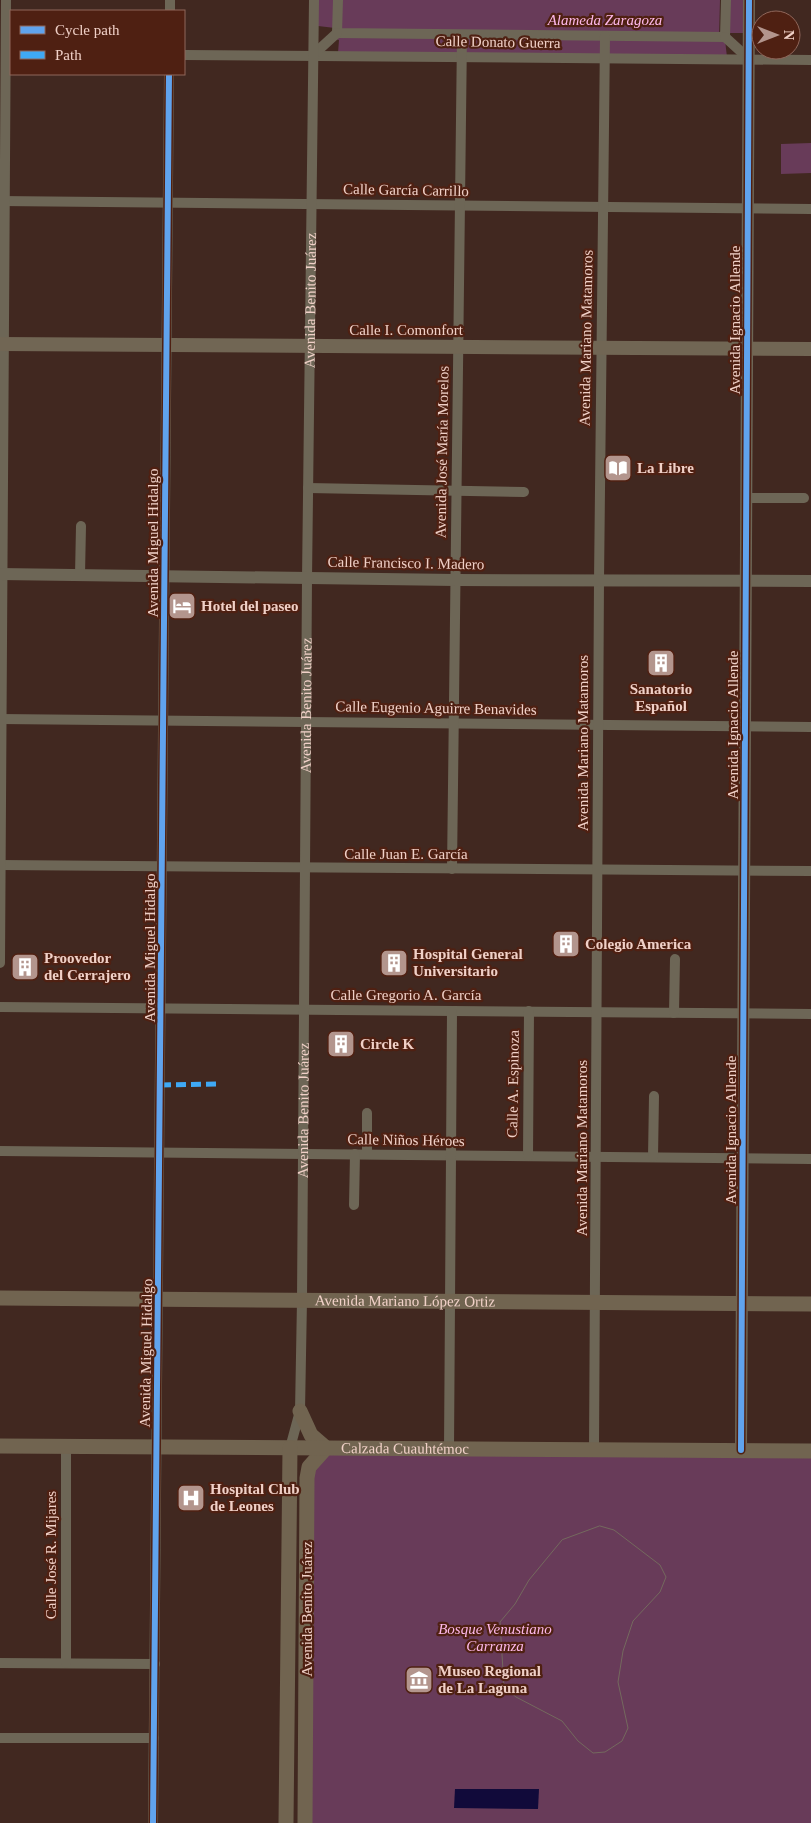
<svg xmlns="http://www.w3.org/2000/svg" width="811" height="1823" font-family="'Times New Roman',serif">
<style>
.green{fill:#683b59}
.water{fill:#110a3a}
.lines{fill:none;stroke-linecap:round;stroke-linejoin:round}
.minor{stroke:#6d6656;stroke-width:10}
.tertiary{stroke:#6d6656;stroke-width:12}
.secondary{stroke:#716654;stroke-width:14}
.primary{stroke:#716450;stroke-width:15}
.tram{stroke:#74695e;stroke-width:1}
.quiet{stroke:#3fa9f5;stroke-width:5;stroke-dasharray:10 5;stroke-linecap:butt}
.cycleway-casing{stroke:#4f2012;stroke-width:9}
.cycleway{stroke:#60a3ed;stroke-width:6}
.labels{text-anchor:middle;stroke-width:4.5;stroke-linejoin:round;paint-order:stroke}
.park-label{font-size:15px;font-style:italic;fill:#fdb8ea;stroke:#4f2012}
.street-label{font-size:15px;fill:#f0d0c7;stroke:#4f2012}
.poi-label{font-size:15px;font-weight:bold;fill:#f0d0c7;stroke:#4f2012;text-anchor:start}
</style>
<rect width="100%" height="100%" fill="#412820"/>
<g class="green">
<polygon points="318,0 720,0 719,39 725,40 727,57 338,53 339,40 335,39 335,28 318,26"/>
<polygon points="729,0 745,0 745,33 728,33"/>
<polygon points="811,143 811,173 781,174 781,144"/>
<polygon points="333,1451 811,1454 811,1823 306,1823 312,1485 316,1457"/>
</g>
<polygon class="water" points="455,1789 539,1789 538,1809 454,1808"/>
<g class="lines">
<g class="minor">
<polyline points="338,0 337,33 725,37 726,0"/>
<polyline points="170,11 170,0"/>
<polyline points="725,37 749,59"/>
<polyline points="184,55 811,60"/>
<polyline points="313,55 337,33"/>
<polyline points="0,201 811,209"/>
<polyline points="308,488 524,492"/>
<polyline points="747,498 804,498"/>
<polyline points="80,575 81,526"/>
<polyline points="0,719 811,727"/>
<polyline points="0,865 811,871"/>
<polyline points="452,869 462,35"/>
<polyline points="0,963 6,0"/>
<polyline points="0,1007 811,1014"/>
<polyline points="674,1013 675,959"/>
<polyline points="367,1113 367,1154"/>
<polyline points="0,1151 811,1159"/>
<polyline points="528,1156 529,1011"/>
<polyline points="653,1157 654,1096"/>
<polyline points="354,1205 355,1154"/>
<path id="s1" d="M290,1448L300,1411L302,1300L307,579L314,0"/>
<polyline points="449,1449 452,1011"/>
<polyline points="594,1449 599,581 605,36"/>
<polyline points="0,1663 155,1664"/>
<polyline points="66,1663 66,1447"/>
<polyline points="0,1738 154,1738"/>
<polyline points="153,1823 169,74"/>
</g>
<g class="tertiary">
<polyline points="0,574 455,580 811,581"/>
<polyline points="741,1450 749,0"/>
</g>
<polyline class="secondary" points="0,344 811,349"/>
<g class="primary">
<path id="s2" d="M0,1298L811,1304"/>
<polyline points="300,1411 311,1435 326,1448 309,1467 307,1478 305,1823"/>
<path id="s3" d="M0,1446L811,1451"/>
<polyline points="286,1823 290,1448"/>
</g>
<polygon class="tram" points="600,1526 614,1530 660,1565 666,1577 660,1592 633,1621 623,1651 618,1682 628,1728 622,1741 605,1752 593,1753 578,1741 562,1721 516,1697 504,1687 500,1622 515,1604 529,1580 562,1540"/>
<polyline class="quiet" points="161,1085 218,1084"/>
<defs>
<g id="cycleway">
<polyline points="741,1450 749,0"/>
<polyline points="153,1823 169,74"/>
</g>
</defs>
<use href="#cycleway" class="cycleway-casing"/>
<use href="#cycleway" class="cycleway"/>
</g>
<defs>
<symbol id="library-square" viewBox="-11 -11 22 22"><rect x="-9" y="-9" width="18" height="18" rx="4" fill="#b3958d" stroke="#4f2012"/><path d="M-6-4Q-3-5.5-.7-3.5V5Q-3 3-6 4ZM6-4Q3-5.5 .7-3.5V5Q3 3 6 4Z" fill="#fff"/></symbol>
<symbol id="hotel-square" viewBox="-11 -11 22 22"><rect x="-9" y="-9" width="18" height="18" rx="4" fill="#b3958d" stroke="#4f2012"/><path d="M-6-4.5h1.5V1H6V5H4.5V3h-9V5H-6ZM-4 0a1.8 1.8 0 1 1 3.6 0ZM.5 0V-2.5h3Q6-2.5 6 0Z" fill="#fff"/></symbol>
<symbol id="building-square" viewBox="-11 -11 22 22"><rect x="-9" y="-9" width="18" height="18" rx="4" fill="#b3958d" stroke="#4f2012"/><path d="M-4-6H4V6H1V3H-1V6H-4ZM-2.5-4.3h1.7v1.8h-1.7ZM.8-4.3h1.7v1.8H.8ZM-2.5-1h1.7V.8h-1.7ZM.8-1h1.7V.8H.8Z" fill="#fff"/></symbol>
<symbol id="hospital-square" viewBox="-11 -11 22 22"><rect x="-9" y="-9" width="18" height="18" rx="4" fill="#b3958d" stroke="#4f2012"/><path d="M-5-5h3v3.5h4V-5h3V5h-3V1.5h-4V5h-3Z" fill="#fff"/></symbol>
<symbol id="museum-square" viewBox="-11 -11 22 22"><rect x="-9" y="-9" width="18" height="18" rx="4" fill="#b3958d" stroke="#4f2012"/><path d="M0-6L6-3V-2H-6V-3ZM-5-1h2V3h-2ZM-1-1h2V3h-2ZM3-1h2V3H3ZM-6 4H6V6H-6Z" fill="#fff"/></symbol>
</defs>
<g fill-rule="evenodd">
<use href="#library-square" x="602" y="452" width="32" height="32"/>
<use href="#hotel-square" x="166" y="590" width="32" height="32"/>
<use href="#building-square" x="645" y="647" width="32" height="32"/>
<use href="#building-square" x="550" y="928" width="32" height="32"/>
<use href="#building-square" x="378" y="947" width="32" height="32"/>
<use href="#building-square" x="9" y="951" width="32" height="32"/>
<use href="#building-square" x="325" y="1028" width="32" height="32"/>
<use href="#hospital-square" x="175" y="1482" width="32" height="32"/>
<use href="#museum-square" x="403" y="1664" width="32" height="32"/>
</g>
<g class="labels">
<g class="park-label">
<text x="605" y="25">Alameda Zaragoza</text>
<text x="495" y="1634">Bosque Venustiano<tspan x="495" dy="17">Carranza</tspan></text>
</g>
<g class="street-label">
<text transform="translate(498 42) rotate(1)" y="5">Calle Donato Guerra</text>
<text transform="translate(406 190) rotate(1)" y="5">Calle García Carrillo</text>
<text dy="5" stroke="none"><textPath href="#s1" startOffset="1149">Avenida Benito Juárez</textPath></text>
<text transform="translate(735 320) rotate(-90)" y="5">Avenida Ignacio Allende</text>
<text x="406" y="335">Calle I. Comonfort</text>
<text transform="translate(586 338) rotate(-89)" y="5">Avenida Mariano Matamoros</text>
<text transform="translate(442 452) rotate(-89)" y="5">Avenida José María Morelos</text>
<text transform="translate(153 543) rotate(-90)" y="5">Avenida Miguel Hidalgo</text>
<text transform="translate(406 563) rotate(1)" y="5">Calle Francisco I. Madero</text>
<text dy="5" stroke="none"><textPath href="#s1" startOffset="744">Avenida Benito Juárez</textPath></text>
<text transform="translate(436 708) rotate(1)" y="5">Calle Eugenio Aguirre Benavides</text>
<text transform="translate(733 725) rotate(-90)" y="5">Avenida Ignacio Allende</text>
<text transform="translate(583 743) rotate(-90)" y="5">Avenida Mariano Matamoros</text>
<text x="406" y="859">Calle Juan E. García</text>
<text transform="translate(150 948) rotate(-90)" y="5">Avenida Miguel Hidalgo</text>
<text x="406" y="1000">Calle Gregorio A. García</text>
<text transform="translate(513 1084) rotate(-89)" y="5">Calle A. Espinoza</text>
<text dy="5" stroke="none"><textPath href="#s1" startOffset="339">Avenida Benito Juárez</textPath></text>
<text transform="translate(731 1130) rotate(-90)" y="5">Avenida Ignacio Allende</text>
<text transform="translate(406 1140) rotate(1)" y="5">Calle Niños Héroes</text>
<text transform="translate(582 1148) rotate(-90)" y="5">Avenida Mariano Matamoros</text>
<text dy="5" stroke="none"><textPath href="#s2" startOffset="405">Avenida Mariano López Ortiz</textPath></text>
<text transform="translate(146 1353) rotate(-89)" y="5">Avenida Miguel Hidalgo</text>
<text dy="5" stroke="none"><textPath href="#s3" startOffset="405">Calzada Cuauhtémoc</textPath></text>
<text transform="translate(51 1555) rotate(-90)" y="5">Calle José R. Mijares</text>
<text transform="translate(307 1609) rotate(-90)" y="5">Avenida Benito Juárez</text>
</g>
<g class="poi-label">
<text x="637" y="473">La Libre</text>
<text x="201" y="611">Hotel del paseo</text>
<text x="661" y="694" text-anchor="middle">Sanatorio<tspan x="661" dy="17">Español</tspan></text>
<text x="585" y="949">Colegio America</text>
<text x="413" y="959">Hospital General<tspan x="413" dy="17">Universitario</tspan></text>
<text x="44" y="963">Proovedor<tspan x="44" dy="17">del Cerrajero</tspan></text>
<text x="360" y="1049">Circle K</text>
<text x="210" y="1494">Hospital Club<tspan x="210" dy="17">de Leones</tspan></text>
<text x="438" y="1676">Museo Regional<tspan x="438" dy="17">de La Laguna</tspan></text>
</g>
</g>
<rect x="10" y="10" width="175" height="65" fill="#4f2012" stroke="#8f665a"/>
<rect x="20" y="26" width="25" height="8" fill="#60a3ed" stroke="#8f665a"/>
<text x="55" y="35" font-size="15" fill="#f0d0c7">Cycle path</text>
<rect x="20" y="51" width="25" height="8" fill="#3fa9f5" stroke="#8f665a"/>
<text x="55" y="60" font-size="15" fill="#f0d0c7">Path</text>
<g transform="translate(776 35) rotate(90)"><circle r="24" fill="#4f2012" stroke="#8f665a"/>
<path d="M0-4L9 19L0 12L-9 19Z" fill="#b3958d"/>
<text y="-8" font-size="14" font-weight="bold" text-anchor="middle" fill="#f0d0c7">N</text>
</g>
</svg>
